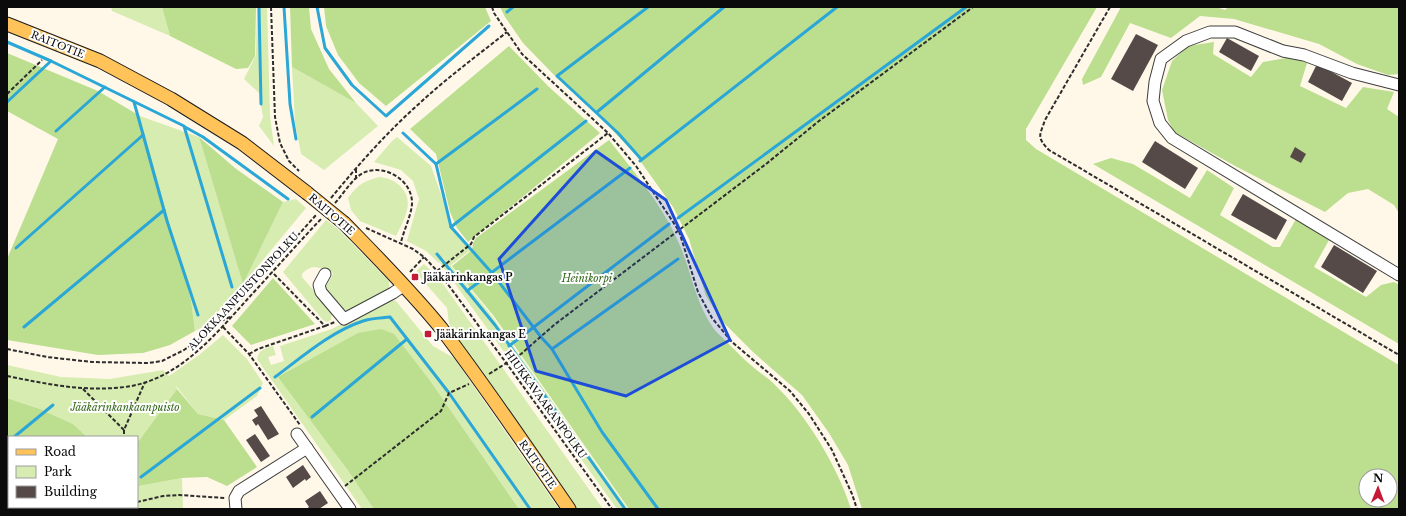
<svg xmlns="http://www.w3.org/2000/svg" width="1406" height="516" font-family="'Libre Baskerville',serif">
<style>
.green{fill:#d7ecb0}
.forest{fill:#bcde8f;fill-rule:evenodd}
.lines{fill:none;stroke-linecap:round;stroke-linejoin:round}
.stream{stroke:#2ba7d7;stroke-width:3}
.building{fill:#554a47}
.minor-casing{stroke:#3e3e3e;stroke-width:13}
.major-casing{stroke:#1c1c1c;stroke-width:15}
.path{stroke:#2d2d2d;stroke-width:2;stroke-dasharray:4 2;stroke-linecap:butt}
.minor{stroke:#fff;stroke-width:11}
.major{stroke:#ffc359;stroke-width:13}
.major-bridge-casing{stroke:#1c1c1c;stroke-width:15;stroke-linecap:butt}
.major-bridge{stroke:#ffc359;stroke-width:13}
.marked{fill:#1d4ed8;fill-opacity:0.2;stroke:#1d4ed8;stroke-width:3;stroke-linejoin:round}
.poi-dot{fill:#c51a36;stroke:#fff;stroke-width:1.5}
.labels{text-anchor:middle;stroke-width:4;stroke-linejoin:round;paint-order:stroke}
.street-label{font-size:10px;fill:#0b0b0b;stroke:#fff}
.poi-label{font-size:10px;font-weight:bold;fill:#0b0b0b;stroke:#fff;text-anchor:start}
.park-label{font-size:10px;font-style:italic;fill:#326718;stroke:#fff}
</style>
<rect width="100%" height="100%" fill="#fff8e9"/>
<g class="green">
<polygon points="111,7 162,7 170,36 112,11"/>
<polygon points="257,7 267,7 270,116 274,146 259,126 263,117 259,93 244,79 256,55"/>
<polygon points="292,67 356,103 378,126 324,170 301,154 295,123"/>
<polygon points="140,116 199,137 243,283 283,202 296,199 306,208 243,284 205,326 195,331 191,300"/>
<polygon points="397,137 431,166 443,200 450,228 471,250 451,265 451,266 492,316 628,509 617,509 440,263 447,256 439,263 426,251 407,241 419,199 413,181 401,170 374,162 392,141"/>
<path d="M379,177C396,178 412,192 407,210C405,219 400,228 396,236L360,221L351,210L348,198C359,184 362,182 379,177Z"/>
<path d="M326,220L338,229L389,281V289L350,312L338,307L325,288L333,274L332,272C319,268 312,263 302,274V277L332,312L331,320L327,322L323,320L283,272Z"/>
<polygon points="424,264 438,277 603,509 577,509 455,336 449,323 447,308 418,275 417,270"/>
<path d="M389,299L396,301L433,346L454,358L559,509H519L431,382L347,469L376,509H362L257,359C259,349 265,349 273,346L276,355L268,357L271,365L284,361L280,346L332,329Z"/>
<polygon points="223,335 247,359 263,383 257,396 224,420 198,414 176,386 177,389 138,442 139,486 182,478 183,509 90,509 90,507 137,507 137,437 87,437 73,424 40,409 7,398 7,365 61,377 110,379 163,370 169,376 199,355"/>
</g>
<g class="forest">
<polygon points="162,7 256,7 255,56 248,68 236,69 170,36"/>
<polygon points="290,7 309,7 311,29 329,69 356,103 292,67"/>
<polygon points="324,7 485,7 491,21 386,106 359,83 338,55 326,26"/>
<path d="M500,7H1097L1026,129V140L1036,149L1399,365V509H862L848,465L829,433L802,395L753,352L722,321L706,296L689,239L673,207L636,155L599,116L556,77L523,43L505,17ZM1366,476H1390V500H1366Z"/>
<polygon points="1121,7 1216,7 1225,10 1228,7 1399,7 1399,74 1388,75 1357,64 1319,44 1234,19 1200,16 1171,38 1130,23 1101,77 1083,85 1082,79"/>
<polygon points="1214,42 1213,54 1251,77 1263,62 1292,57 1307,63 1300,86 1346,108 1363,87 1394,92 1387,109 1399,117 1399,213 1394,205 1368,189 1348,193 1325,212 1237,167 1174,132 1168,120 1162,90 1172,61 1188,46"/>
<polygon points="509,46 549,87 600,133 468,242 457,228 450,212 436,154 410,129"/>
<polygon points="7,53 98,91 140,116 191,300 195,331 170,345 143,353 98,355 7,340 7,259 58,139 7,111"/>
<polygon points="199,137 235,168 283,202 243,284"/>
<path d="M609,140C635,173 665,208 681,248C692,275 696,304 714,329C717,333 722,337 727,342C735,350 743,359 753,367C760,373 768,378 774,384C806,414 838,467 851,509H629L493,315L452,266L472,250L473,243L476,238Z"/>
<polygon points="1111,158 1133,164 1190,198 1207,170 1234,188 1220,215 1273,247 1280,247 1296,219 1329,240 1314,267 1366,297 1381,285 1394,282 1399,285 1399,344 1093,164"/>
<polygon points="273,278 315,324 251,345 232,326"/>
<polygon points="381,329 394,334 431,382 519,509 374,509 347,469 278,377 358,333"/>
<polygon points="177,389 198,414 224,420 257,467 227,486 207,477 182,478 139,486 138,442"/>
<polygon points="7,398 40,409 73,424 87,437 9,437 9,479 7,480"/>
</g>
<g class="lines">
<g class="stream">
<polyline points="259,7 261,104"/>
<polyline points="284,7 290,104 296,139"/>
<polyline points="317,7 325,48 352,85 386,116 489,26"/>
<polyline points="507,12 513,7"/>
<polyline points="7,42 51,61 7,102"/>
<polyline points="51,61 184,126 232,287"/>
<polyline points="134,102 167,221 198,315"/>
<polyline points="597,112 724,7"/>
<polyline points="185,127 203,137 288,199"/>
<polyline points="56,131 105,87"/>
<polyline points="403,133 436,164 451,227 492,273 541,337 552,349 602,432 658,509"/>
<polyline points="641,159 618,133 557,76 648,7"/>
<polyline points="640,161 837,7"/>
<polyline points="436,164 537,89"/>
<polyline points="678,218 966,7"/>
<polyline points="451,227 586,121"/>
<polyline points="16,248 143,135"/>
<polyline points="437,254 495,325 625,509"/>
<polyline points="467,291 630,168"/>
<polyline points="24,327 164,210"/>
<polyline points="509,346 669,224"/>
<polyline points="552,349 678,259"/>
<path d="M275,377C302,357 330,332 363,321C371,318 382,318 390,317L449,393L530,509"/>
<polyline points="312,417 407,339"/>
<polyline points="14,437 53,405"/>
<polyline points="7,442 9,441"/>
<polyline points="141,477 260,388"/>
</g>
</g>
<g class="building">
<polygon points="1136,34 1158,45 1133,91 1111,79"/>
<polygon points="1227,38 1259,56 1251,71 1219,52"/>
<polygon points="1317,64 1352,83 1342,101 1308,82"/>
<polygon points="1155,141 1198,168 1185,189 1142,162"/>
<polygon points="1295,147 1306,154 1301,163 1290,157"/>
<polygon points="1243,194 1287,220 1276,240 1231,215"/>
<polygon points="1334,245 1377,271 1363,293 1321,267"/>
<polygon points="261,406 279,434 268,440 258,424 256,426 252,420 258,416 254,410"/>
<polygon points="255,434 270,456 261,462 246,440"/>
<polygon points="303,465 311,477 306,481 305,479 293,488 286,477"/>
<rect x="7" y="482" width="2" height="26"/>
<polygon points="320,491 328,503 319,509 306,509 309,507 305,501"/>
<polygon points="58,507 72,507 73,509 58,509"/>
</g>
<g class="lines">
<defs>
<g id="minor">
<polyline points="1399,85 1352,73 1304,55 1283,51 1235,32 1210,32 1186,41 1161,59 1155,82 1153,101 1160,123 1172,138 1399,275"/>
<polyline points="325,274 319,285 321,292 344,319 393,293 403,286"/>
<polyline points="297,434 350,509"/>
<polyline points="236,509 235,498 239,491 307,448"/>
</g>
<g id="major">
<polyline points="7,24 100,61 171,99 242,143 307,193"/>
<path d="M344,223C377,257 411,291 441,328C486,387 527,448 569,509"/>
</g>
</defs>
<use href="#minor" class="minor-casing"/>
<use href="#major" class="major-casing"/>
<g class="path">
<polyline points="271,7 275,117 280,143 289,161 299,171"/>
<polyline points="492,7 494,13 522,54 608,133 636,166 679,231 698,292 712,318 732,342 790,391 809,414 832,450 852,494 857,509"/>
<path d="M1110,7L1045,120C1040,135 1036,137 1049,150L1399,355"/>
<polyline points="7,94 42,60"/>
<polyline points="356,169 356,178"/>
<path d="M331,198C359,164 388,131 421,102C448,77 478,55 507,32"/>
<path d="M335,203C344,193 352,179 363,173C384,163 413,180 412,204C411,216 404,230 401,242"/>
<polyline points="366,228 413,249 424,257 441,275 507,364 612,509"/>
<polyline points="437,271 471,244 474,237 608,133"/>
<polyline points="410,272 424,257"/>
<polyline points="221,321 232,316"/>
<polyline points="325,326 335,322"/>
<polyline points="223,327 249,354 300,425"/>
<polyline points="7,349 47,357 92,362 149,363 162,361 184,350 207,334 219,323 236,305 316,215"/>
<polyline points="249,354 258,349 325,326 272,272"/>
<polyline points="489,374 521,354 554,325 766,164 819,121 973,7"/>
<path d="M7,376C47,384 83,392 125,387C181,380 218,331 254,292C277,267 299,242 322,218"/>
<polyline points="83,389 124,430 145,382"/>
<polyline points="124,430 124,437"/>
<polyline points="345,486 441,411 449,393 469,384"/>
<polyline points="137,502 163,496 179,495 225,498"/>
<polyline points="136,507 136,509"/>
<polyline points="114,509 121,507"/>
</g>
<use href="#minor" class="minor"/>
<use href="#major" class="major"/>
<defs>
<polyline id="major-bridge" points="307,193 344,223"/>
</defs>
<use href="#major-bridge" class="major-bridge-casing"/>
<use href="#major-bridge" class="major-bridge"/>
</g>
<path class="marked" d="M596,151L666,200L730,340L626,396L536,371L499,259Z"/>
<g class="poi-dot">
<rect x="411" y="273" width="8" height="8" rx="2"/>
<rect x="424" y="330" width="8" height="8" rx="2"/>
</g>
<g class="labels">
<g class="street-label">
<text transform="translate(58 44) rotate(22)" y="4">RAITOTIE</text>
<text transform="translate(332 214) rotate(41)" y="4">RAITOTIE</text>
<text transform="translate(243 291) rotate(-47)" y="4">ALOKKAANPUISTONPOLKU</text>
<text transform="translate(546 404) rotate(54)" y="4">HIUKKAVAARANPOLKU</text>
<text transform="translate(538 464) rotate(55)" y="4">RAITOTIE</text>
</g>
<g class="poi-label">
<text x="423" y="281">Jääkärinkangas P</text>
<text x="436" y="338">Jääkärinkangas E</text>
</g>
<g class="park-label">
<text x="587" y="282">Heinikorpi</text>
<text x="125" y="411">Jääkärinkankaanpuisto</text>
</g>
</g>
<rect width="1406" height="516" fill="none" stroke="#0b0b0b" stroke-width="16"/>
<rect x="8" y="436" width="130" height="72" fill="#ffffff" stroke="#9d9d9d"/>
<rect x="16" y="449" width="20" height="6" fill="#ffc359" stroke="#9d9d9d"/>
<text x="44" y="456" font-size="12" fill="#0b0b0b">Road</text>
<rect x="16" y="466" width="20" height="12" fill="#d7ecb0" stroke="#9d9d9d"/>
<text x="44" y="476" font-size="12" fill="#0b0b0b">Park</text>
<rect x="16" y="486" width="20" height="12" fill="#554a47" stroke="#9d9d9d"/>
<text x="44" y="496" font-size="12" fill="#0b0b0b">Building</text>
<g transform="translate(1378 488) rotate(1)"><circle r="19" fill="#ffffff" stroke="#9d9d9d"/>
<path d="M0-3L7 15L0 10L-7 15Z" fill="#c51a36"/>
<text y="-6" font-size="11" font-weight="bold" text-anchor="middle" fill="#0b0b0b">N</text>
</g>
</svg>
